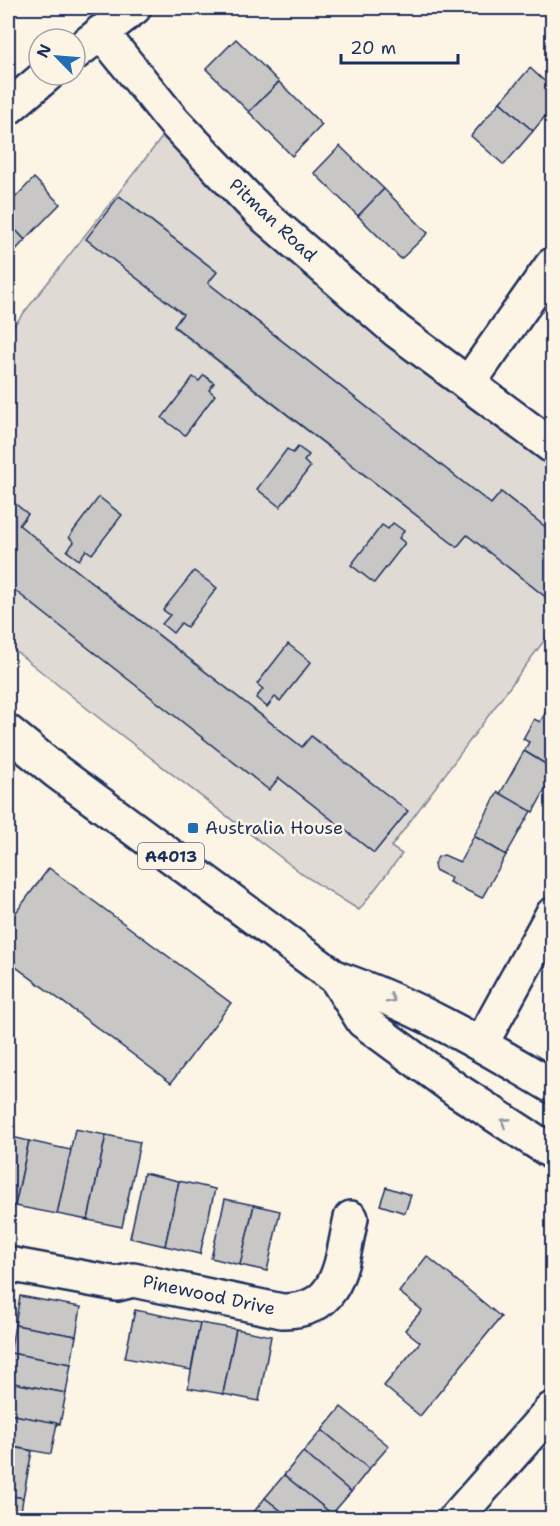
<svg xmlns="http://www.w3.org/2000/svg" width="560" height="1526" font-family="'Shantell Sans',sans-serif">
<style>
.green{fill:#dfdbd4;stroke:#7d8599;stroke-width:1.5}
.building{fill:#c8c7c6;stroke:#1b2f5e;stroke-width:1.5}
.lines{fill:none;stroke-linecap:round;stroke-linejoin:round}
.minor-casing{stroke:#1b2f5e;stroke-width:38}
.primary-casing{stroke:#1b2f5e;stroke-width:38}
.minor{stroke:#fcf5e5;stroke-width:33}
.primary{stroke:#fcf5e5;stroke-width:33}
.oneway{stroke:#8c92a2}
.poi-dot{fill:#1f6fb2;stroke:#fcf5e5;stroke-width:2}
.labels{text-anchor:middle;stroke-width:5;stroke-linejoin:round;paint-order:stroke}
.shield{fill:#fcf5e5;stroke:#5e6a86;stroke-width:1.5}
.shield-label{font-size:16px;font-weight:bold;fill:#1b2f5e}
.street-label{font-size:18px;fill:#1b2f5e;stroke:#fcf5e5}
.poi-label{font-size:18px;fill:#1b2f5e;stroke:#fcf5e5;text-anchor:start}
</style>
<rect width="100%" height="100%" fill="#fcf5e5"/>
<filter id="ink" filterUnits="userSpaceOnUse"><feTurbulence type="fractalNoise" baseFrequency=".0167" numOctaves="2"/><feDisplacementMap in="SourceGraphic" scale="12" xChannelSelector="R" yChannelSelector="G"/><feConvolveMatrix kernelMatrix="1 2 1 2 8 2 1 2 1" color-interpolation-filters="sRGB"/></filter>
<g filter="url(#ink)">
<polygon class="green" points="174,122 552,446 552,532 501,492 491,504 208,283 216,271 120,196 87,239 183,314 174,327 457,547 467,535 552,602 552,630 391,847 402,854 359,910 305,876 99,718 8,645 8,585 269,789 279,778 374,853 407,811 312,736 302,747 19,525 28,514 8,498 8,333"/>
<g class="building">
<polygon points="236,39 279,82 249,112 206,69"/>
<polygon points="530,68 552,88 552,108 533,131 500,102"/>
<polygon points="279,82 322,125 292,156 249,112"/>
<polygon points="500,102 533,131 504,165 471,136"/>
<polygon points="340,146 384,189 358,216 314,173"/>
<polygon points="34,178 60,204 25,240 8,222 8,205"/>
<polygon points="384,189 428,233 401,259 358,216"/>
<polygon points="119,196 217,272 208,283 491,504 501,492 552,532 552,602 467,535 457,547 174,326 183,314 86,239"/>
<polygon points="8,222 25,240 8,258"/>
<polygon points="204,375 214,383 209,390 215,395 185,435 162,418 193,377 199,381"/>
<polygon points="298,447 309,455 304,461 310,467 280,507 257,489 287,449 293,453"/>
<polygon points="99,497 122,515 92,554 86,550 79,560 67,551 74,542 69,537"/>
<polygon points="8,498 28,514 19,525 162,638 302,747 311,736 408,811 374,853 279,778 269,790 8,585"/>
<polygon points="393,523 404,531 399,538 405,543 374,583 351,565 382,525 388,529"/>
<polygon points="194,571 217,588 187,627 181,623 173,633 162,624 170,615 163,610"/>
<polygon points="288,644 311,662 280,701 275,697 267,707 256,698 263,689 257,684"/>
<polygon points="549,707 552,709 552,768 524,751 529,742 523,739 534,719 540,722"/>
<polygon points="524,751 552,768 552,777 533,812 500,794"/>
<polygon points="498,792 531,811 506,855 474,836"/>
<polygon points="474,836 506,855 482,898 449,882 451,878 435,870 434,864 438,857 444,855 460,862"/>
<polygon points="49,868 231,1003 171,1083 8,961 8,923"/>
<polygon points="75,1129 106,1135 88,1220 57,1214"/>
<polygon points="106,1135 140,1142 122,1227 88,1220"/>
<polygon points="8,1136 29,1141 15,1206 8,1204"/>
<polygon points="29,1141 71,1150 57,1214 15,1206"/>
<polygon points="144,1173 179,1181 165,1246 130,1238"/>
<polygon points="179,1181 215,1189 200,1254 165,1246"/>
<polygon points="386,1187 411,1195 405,1213 380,1205"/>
<polygon points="225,1199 254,1205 240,1265 211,1258"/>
<polygon points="254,1205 280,1211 267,1271 240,1265"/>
<polygon points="427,1256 501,1317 420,1416 384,1386 420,1342 405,1330 422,1310 399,1292"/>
<polygon points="20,1296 81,1307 76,1336 15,1325"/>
<polygon points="135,1310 200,1323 191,1370 125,1358"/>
<polygon points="200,1323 236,1329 223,1394 188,1388"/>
<polygon points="15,1325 76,1336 71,1364 10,1353"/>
<polygon points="236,1329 271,1336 259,1401 223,1394"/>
<polygon points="10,1353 71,1364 66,1393 8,1382"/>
<polygon points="8,1382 66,1393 60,1424 8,1414"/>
<polygon points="341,1407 389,1446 369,1469 322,1430"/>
<polygon points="8,1414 57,1423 51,1454 8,1446"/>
<polygon points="322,1430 369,1469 351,1492 303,1452"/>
<polygon points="8,1446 32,1451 23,1498 8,1495"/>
<polygon points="303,1452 351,1492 332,1514 284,1475"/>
<polygon points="284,1475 332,1514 328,1518 290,1518 265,1498"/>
<polygon points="8,1495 23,1498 20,1518 8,1518"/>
<polygon points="265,1498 290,1518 249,1518"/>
</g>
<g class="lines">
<defs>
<g id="minor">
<polyline points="101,32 174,122 261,213 397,331 552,446"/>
<polyline points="75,53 134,8"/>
<polyline points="8,108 47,75"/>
<polyline points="468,384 552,265"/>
<polyline points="481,1044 552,915"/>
<path d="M8,1264L117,1284L133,1280L282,1311C341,1312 341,1262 351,1218"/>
<polyline points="456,1518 552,1409"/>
</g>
<g id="primary">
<path d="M8,732L57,772L336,978C413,1004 483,1045 552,1086"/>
<polyline points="336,978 363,1021 458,1091 552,1152"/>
</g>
</defs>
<use href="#minor" class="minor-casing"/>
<use href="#primary" class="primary-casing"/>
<use href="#minor" class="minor"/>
<use href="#primary" class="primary"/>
</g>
<defs><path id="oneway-chevron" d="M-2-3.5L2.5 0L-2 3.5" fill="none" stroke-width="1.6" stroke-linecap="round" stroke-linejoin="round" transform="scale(1.5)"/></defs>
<g class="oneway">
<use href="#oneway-chevron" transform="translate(391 999) rotate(27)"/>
<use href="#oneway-chevron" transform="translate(505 1122) rotate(-147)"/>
</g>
</g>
<rect class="poi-dot" x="187" y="822" width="12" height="12" rx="3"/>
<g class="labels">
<rect class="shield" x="138" y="843" width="66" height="26" rx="4.5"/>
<g class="shield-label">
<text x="171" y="862">A4013</text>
</g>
<g class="street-label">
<text transform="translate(273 220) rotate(43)" y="6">Pitman Road</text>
<text transform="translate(209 1295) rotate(12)" y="6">Pinewood Drive</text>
</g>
<g class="poi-label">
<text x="205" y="834">Australia House</text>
</g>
</g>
<rect width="560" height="1526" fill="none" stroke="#fcf5e5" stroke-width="30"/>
<rect x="15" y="15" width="530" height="1496" fill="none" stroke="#1b2f5e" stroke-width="2" filter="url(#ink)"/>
<g transform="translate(57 57) rotate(295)"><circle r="28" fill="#fcf5e5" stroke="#a2a6af" stroke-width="1.5"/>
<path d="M0-4.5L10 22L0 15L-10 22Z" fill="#1f6fb2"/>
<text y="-9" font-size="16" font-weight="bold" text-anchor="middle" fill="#1b2f5e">N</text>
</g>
<path d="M341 54v9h117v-9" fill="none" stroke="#1b2f5e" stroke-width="3"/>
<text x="350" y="54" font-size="18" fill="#1b2f5e" stroke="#fcf5e5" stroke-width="4.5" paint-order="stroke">20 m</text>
</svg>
